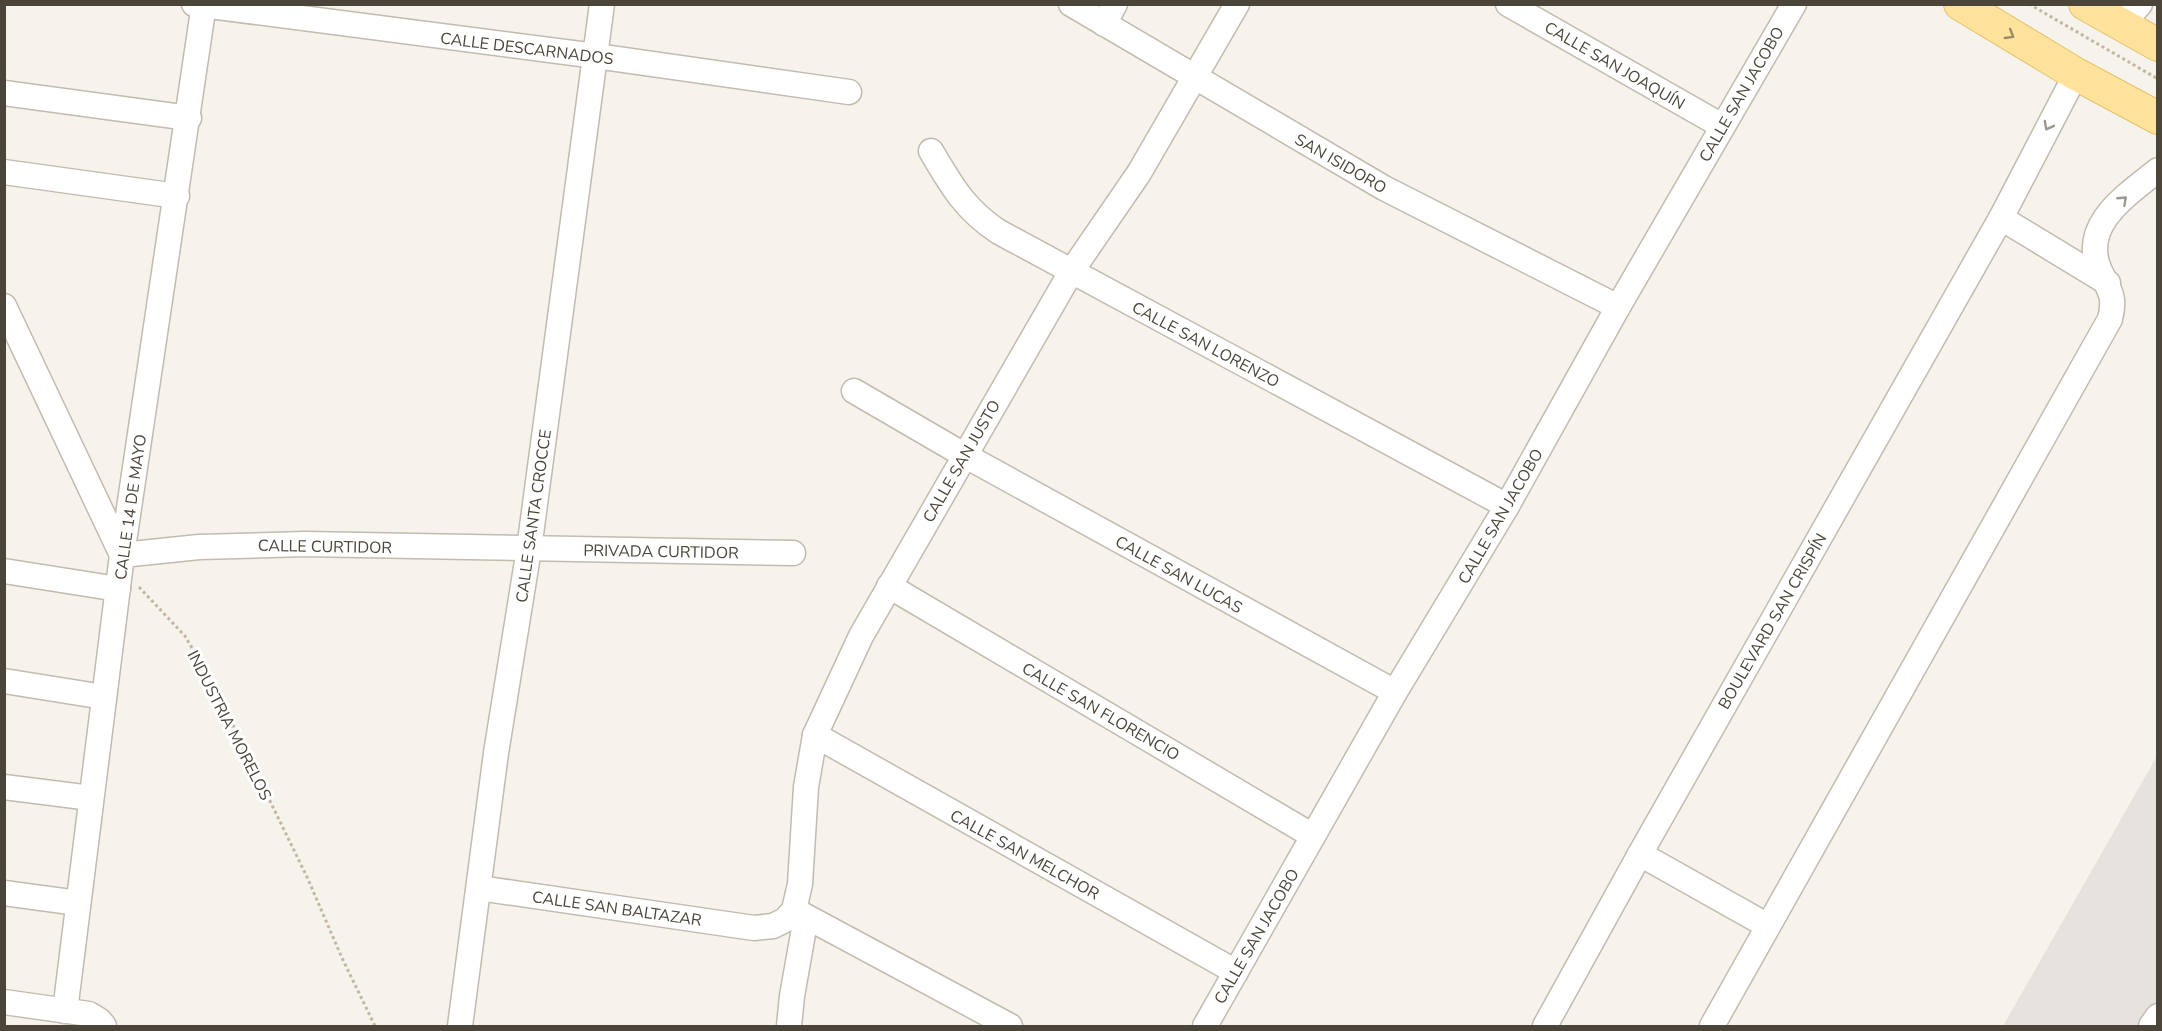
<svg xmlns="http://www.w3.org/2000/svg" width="2162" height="1031" font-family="'Nunito Sans',sans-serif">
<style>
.industrial{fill:#e6e2dd}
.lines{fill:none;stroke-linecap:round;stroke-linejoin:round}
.minor-casing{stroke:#c2bbae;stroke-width:27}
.major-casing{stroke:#e6c16a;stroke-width:34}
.path{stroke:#c4b79f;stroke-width:3;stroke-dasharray:3 3;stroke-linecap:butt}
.minor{stroke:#fff;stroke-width:24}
.major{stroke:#ffe39c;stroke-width:32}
.oneway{stroke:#9c8c66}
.oneway2{stroke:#9c9892}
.labels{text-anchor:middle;stroke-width:6;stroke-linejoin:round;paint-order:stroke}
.street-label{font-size:16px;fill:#4b4439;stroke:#fff}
</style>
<rect width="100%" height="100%" fill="#f6f3ec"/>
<polygon class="industrial" points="2157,756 2157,1026 2003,1026"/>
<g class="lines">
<defs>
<g id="minor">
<polyline points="194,4 596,56 849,92"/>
<polyline points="1071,4 1384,188 1618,307"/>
<polyline points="1508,4 1722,126"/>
<polyline points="1104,24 1115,4"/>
<polyline points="2122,25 2140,4"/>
<polyline points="4,93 189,118"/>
<path d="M931,151C951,185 965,210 999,232L1507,506"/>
<polyline points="4,172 177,196"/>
<polyline points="2001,218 2108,283"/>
<polyline points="4,306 122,555"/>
<polyline points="854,391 964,455 1395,692"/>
<polyline points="122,555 199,547 305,544 793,553"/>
<polyline points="4,571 118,589"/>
<polyline points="889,586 1313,836"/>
<polyline points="4,681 104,697"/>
<polyline points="815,735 1236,972"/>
<polyline points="4,787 91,798"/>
<polyline points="1640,854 1768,926"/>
<polyline points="479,888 754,928 773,926 785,920 794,910 800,884 806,787 815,735 861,636 1071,272 1139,173 1237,4"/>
<polyline points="4,893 78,903"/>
<polyline points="794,910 1010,1026"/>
<polyline points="4,1002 89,1014 99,1020 104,1026"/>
<polyline points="65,1011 122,555 204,4"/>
<polyline points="460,1026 496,753 529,549 602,4"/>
<polyline points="789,1026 792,996 806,917"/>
<polyline points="1205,1026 1395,692 1507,506 1618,307 1794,4"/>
<polyline points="1545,1026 1640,854 2001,218 2076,74"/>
<path d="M1712,1026L2110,319C2116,296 2109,290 2100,271C2079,225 2127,195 2158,170"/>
<polyline points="2151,1026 2158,1016"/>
</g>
<g id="major">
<polyline points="1960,4 2076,74 2158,118"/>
<polyline points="2085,4 2158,45"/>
</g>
</defs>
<use href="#minor" class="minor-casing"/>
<use href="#major" class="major-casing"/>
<g class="path">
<polyline points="2029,4 2158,79"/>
<polyline points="139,587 185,636 211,680 307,877 342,958 375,1026"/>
</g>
<use href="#minor" class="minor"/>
<use href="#major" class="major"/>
</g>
<defs><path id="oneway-chevron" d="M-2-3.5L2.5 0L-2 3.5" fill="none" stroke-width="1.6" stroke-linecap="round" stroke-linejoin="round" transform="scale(1.5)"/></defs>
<use class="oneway" href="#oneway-chevron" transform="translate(2010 35) rotate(31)"/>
<g class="oneway2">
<use href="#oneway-chevron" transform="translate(2048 126) rotate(118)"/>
<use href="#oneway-chevron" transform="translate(2123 200) rotate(-43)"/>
</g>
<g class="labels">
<g class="street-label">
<text transform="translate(527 48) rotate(7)" y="6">CALLE DESCARNADOS</text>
<text transform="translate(1615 65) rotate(30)" y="6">CALLE SAN JOAQUÍN</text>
<text transform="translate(1741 94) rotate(-60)" y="6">CALLE SAN JACOBO</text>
<text transform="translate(1341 163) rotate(30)" y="6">SAN ISIDORO</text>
<text transform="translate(1206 344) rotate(28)" y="6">CALLE SAN LORENZO</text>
<text transform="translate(961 461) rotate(-60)" y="6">CALLE SAN JUSTO</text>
<text transform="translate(130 507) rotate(-82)" y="6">CALLE 14 DE MAYO</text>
<text transform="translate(533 516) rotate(-82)" y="6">CALLE SANTA CROCCE</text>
<text transform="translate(1500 516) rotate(-60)" y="6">CALLE SAN JACOBO</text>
<text transform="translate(325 546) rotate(1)" y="6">CALLE CURTIDOR</text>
<text transform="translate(661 551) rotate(1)" y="6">PRIVADA CURTIDOR</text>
<text transform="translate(1179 574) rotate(29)" y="6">CALLE SAN LUCAS</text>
<text transform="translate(1772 621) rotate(-60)" y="6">BOULEVARD SAN CRISPÍN</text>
<text transform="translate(1101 711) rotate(30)" y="6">CALLE SAN FLORENCIO</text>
<text transform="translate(230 725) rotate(63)" y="6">INDUSTRIA MORELOS</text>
<text transform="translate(1025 854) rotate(29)" y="6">CALLE SAN MELCHOR</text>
<text transform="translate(617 908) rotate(8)" y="6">CALLE SAN BALTAZAR</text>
<text transform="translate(1256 936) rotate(-60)" y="6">CALLE SAN JACOBO</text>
</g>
</g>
<rect width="2162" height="1031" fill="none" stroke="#4b4439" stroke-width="12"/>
</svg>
